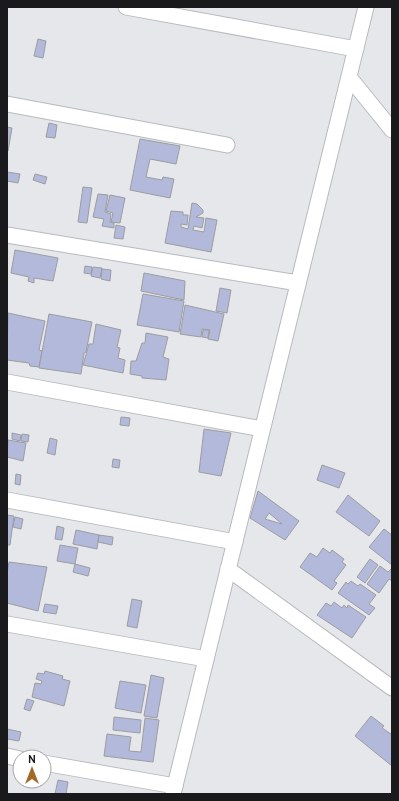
<svg xmlns="http://www.w3.org/2000/svg" width="399" height="801" font-family="Overpass,sans-serif">
<style>
.building{fill:#b3b9da;stroke:#9c9da0;fill-rule:evenodd}
.lines{fill:none;stroke-linecap:round;stroke-linejoin:round}
.street-casing{stroke:#b9babd;stroke-width:17}
.street{stroke:#fff;stroke-width:15}
</style>
<rect width="100%" height="100%" fill="#e6e7ea"/>
<g class="building">
<polygon points="38,39 46,41 43,58 34,56"/>
<polygon points="49,123 57,125 55,138 46,137"/>
<polygon points="7,127 12,128 8,151 7,151"/>
<polygon points="140,139 180,146 176,164 150,159 146,177 162,180 163,177 174,179 170,198 130,190"/>
<polygon points="7,172 20,174 18,183 7,181"/>
<polygon points="35,174 47,177 45,184 33,180"/>
<polygon points="83,187 92,188 87,223 78,222"/>
<polygon points="98,194 108,195 105,212 111,214 110,222 114,223 114,228 102,226 104,219 93,217"/>
<polygon points="110,195 125,198 120,223 111,222 113,213 106,211"/>
<polygon points="192,203 197,204 203,210 203,213 196,217 204,218 202,228 194,226 193,230 204,232 206,218 217,220 211,252 165,243 171,211 183,212 183,215 188,215 187,225 181,224 181,227 188,229"/>
<polygon points="116,225 125,227 123,239 114,238"/>
<polygon points="15,250 58,258 53,281 34,278 34,283 28,281 29,277 11,273"/>
<polygon points="85,266 92,267 91,274 84,273"/>
<polygon points="93,267 102,268 100,278 91,276"/>
<polygon points="102,269 111,270 110,281 101,279"/>
<polygon points="144,273 185,281 184,300 141,291"/>
<polygon points="220,288 231,290 227,313 216,311"/>
<polygon points="143,294 184,301 179,332 137,325"/>
<polygon points="185,305 224,314 218,341 208,339 210,330 202,329 201,337 180,334"/>
<polygon points="8,313 45,321 39,350 42,351 39,367 30,366 29,363 7,360"/>
<polygon points="49,314 92,322 86,352 84,353 81,374 39,368"/>
<polygon points="96,324 121,330 117,347 120,348 118,358 125,360 123,373 83,365 89,344 93,344"/>
<polygon points="203,330 209,330 208,338 202,337"/>
<polygon points="146,333 168,337 163,357 169,359 166,380 142,378 142,376 130,374 131,361 136,361 142,343 145,343"/>
<polygon points="121,417 130,418 129,426 120,425"/>
<polygon points="204,429 231,433 221,476 199,472"/>
<polygon points="12,433 21,435 20,441 12,439"/>
<polygon points="22,434 29,435 28,442 21,441"/>
<polygon points="50,438 57,440 55,455 47,453"/>
<polygon points="8,440 26,443 23,461 7,457"/>
<polygon points="113,459 120,460 119,468 112,467"/>
<polygon points="322,465 345,473 339,488 317,480"/>
<polygon points="16,474 21,475 20,485 15,484"/>
<path d="M258,491L299,521L285,540L250,518ZM269,513L282,524L265,519Z"/>
<polygon points="348,495 380,521 369,536 336,512"/>
<polygon points="7,515 14,516 10,545 7,545"/>
<polygon points="15,517 23,519 21,529 13,527"/>
<polygon points="57,526 64,528 62,540 55,539"/>
<polygon points="384,529 392,535 392,565 369,547"/>
<polygon points="76,530 99,535 97,549 73,544"/>
<polygon points="99,535 113,537 112,545 98,542"/>
<polygon points="60,545 78,548 75,564 57,561"/>
<polygon points="323,548 330,553 332,550 344,559 342,562 346,565 334,581 337,583 332,590 300,567 310,553 317,557"/>
<polygon points="370,559 378,565 365,583 357,577"/>
<polygon points="9,562 47,567 38,611 7,603 7,573"/>
<polygon points="75,564 90,568 88,576 73,572"/>
<polygon points="380,566 388,572 392,568 392,581 389,579 379,593 367,584"/>
<polygon points="351,581 358,586 360,584 376,595 369,604 375,608 369,615 338,593 346,582 348,584"/>
<polygon points="132,599 142,601 137,628 127,626"/>
<polygon points="334,602 342,608 344,605 347,608 348,605 366,617 352,638 317,615 326,603 331,606"/>
<polygon points="45,604 58,606 56,614 43,612"/>
<polygon points="45,671 63,676 62,679 70,681 64,706 32,697 35,683 41,684 42,681 36,679 38,673 44,674"/>
<polygon points="151,675 164,678 157,718 144,716"/>
<polygon points="120,681 146,685 141,713 115,708"/>
<polygon points="27,699 34,701 30,711 24,709"/>
<polygon points="371,716 384,726 382,728 391,734 392,733 392,766 355,736"/>
<polygon points="114,717 141,720 140,733 113,730"/>
<polygon points="145,718 159,720 153,762 104,756 107,734 131,737 129,751 141,752"/>
<polygon points="7,729 21,732 19,741 7,739"/>
<polygon points="58,780 68,782 66,794 55,794"/>
</g>
<g class="lines">
<defs>
<g id="street">
<polyline points="126,7 356,49"/>
<polyline points="349,77 392,130"/>
<polyline points="7,104 227,145"/>
<polyline points="7,235 298,283"/>
<polyline points="7,382 262,429"/>
<polyline points="7,500 235,542"/>
<polyline points="228,569 392,688"/>
<polyline points="7,624 206,659"/>
<polyline points="7,756 20,759"/>
<polyline points="44,763 175,786"/>
<polyline points="173,794 366,7"/>
</g>
</defs>
<use href="#street" class="street-casing"/>
<use href="#street" class="street"/>
</g>
<rect width="399" height="801" fill="none" stroke="#1a1a1c" stroke-width="16"/>
<g transform="translate(32 769)"><circle r="19" fill="#ffffff" stroke="#a3a3a4"/>
<path d="M0-3L7 15L0 10L-7 15Z" fill="#a36929"/>
<text y="-6" font-size="11" font-weight="bold" text-anchor="middle" fill="#1a1a1c">N</text>
</g>
</svg>
